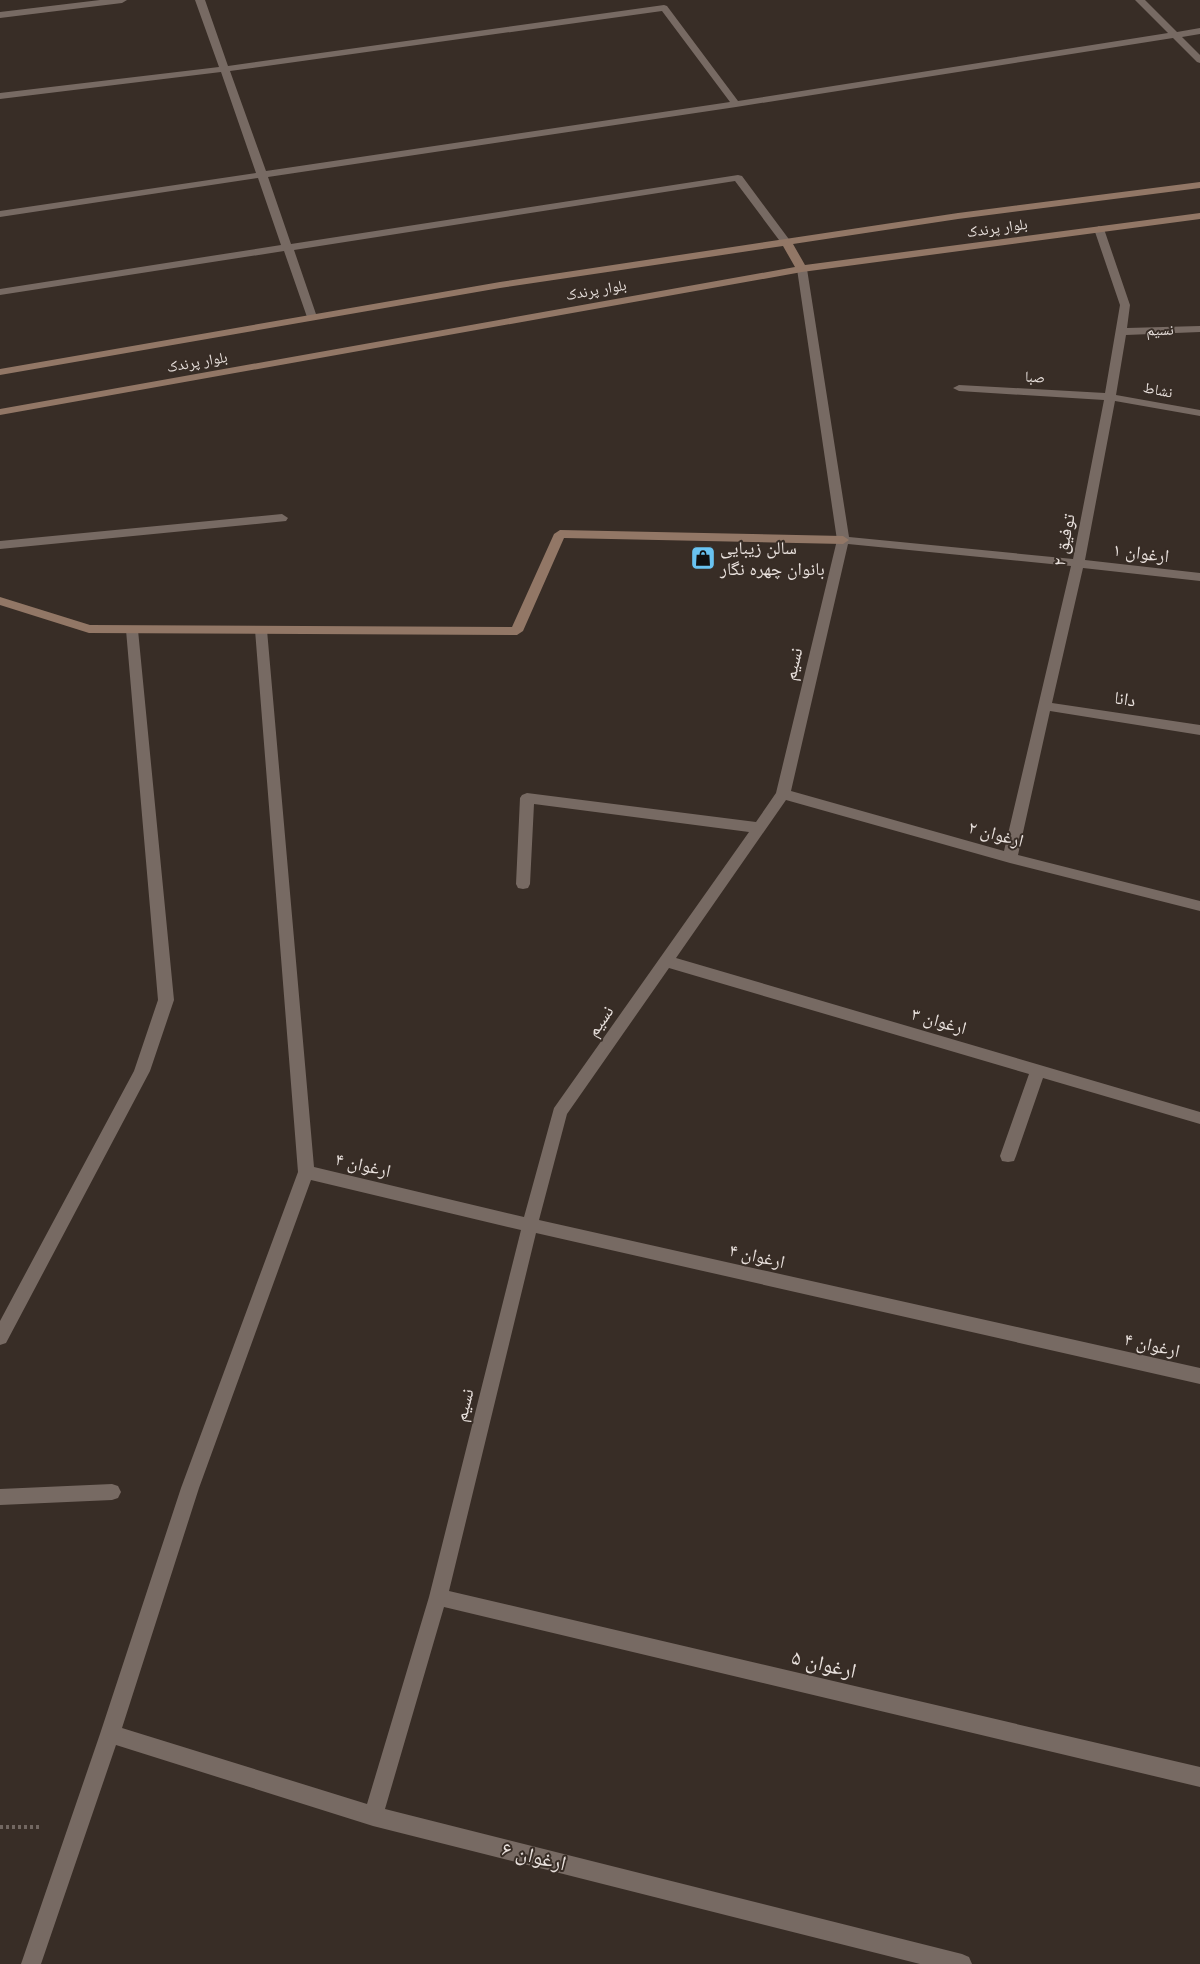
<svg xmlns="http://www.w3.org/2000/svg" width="1200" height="1964" font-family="'Noto Serif','Noto Naskh Arabic',serif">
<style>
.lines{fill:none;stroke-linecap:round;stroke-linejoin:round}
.path{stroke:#726761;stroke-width:4;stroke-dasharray:3 3;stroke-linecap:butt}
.street{fill:#776a63;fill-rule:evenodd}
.secondary{fill:#927766;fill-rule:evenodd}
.labels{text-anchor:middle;stroke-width:4;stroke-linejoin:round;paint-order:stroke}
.far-street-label{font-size:15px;fill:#e9e1dd;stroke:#382d26}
.street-label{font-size:18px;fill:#e9e1dd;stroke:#382d26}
.poi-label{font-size:18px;fill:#e9e1dd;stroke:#382d26;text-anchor:start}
.near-street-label{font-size:21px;fill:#e9e1dd;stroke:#382d26}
</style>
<rect width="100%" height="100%" fill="#382d26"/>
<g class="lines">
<polyline class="path" points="0,1827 39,1827"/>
<g class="street">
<polygon points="100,0 127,0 122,3 0,18 0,12"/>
<path d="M195,0H205L228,66L664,5L667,6L738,101L1168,33L1135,0H1145L1177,32L1200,28V34L1182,37L1200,55V63L1197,62L1173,38L736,107L268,177L291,244L738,175L742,176L791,242L786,245L782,244L735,181L294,250L317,317L312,320L307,317L284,251L0,295V289L281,245L258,178L0,217V211L256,173L221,72L0,99V93L219,67ZM662,11L730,102L266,171L230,71Z"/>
<path d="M1099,226L1104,229L1130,305L1127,328L1200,326V332L1126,335L1116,395L1200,410V416L1115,401L1085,560L1200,573V581L1083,568L1052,703L1200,725V735L1050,711L1018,855L1200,901V911L1010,863L786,800L676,958L1200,1112V1124L1043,1078L1016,1156L1014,1161L1008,1162L1002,1161L1000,1156L1029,1074L669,968L567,1114L539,1220L1200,1368V1384L536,1233L449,1591L1200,1767V1787L444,1607L385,1809L962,1954L969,1957L972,1964H920L373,1826L116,1745L41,1964H21L100,1734L181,1488L298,1172L255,630L261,626L267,630L314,1167L524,1217L554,1108L749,832L534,804L530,884L528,888L523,889L518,888L516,884L520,798L522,795L527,793L756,822L776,793L837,540L797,269L802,266L807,269L849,537L1073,559L1104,400L959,391L953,388L959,385L1105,393L1120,305L1094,229ZM848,544L1071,566L1004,851L791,791ZM311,1180L521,1230L429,1597L367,1804L122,1728L199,1488Z"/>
<polygon points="282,514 288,518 286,521 0,549 0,541"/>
<polygon points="132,626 138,630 174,1000 150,1071 6,1343 0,1345 0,1321 134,1071 158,1000 126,630"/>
<polygon points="112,1484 118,1486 121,1492 118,1498 112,1500 0,1505 0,1489"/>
</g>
<g class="secondary">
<polygon points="1200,182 1200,188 958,219 793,244 805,265 1200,213 1200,219 802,272 0,415 0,409 795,267 783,246 500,288 0,375 0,369 500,282 958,213"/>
<polygon points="560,530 843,536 849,540 843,544 564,538 523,631 517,635 89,633 0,605 0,597 90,625 512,627 554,534"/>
</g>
</g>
<defs>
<symbol id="shop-square" viewBox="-11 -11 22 22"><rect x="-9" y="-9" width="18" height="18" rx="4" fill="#69c3f1" stroke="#382d26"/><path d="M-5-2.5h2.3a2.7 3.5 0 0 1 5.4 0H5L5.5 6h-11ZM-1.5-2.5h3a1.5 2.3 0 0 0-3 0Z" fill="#111"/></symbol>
</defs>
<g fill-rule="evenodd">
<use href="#shop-square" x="689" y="544" width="28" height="28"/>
</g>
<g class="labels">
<g class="far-street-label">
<text transform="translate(997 228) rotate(-8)" y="5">بلوار پرندک</text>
<text transform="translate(596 290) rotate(-10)" y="5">بلوار پرندک</text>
<text transform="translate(1160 330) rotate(-2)" y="5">نسیم</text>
<text transform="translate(197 362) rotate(-10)" y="5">بلوار پرندک</text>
<text transform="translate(1035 377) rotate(3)" y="5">صبا</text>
<text transform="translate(1158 390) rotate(11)" y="5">نشاط</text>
</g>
<g class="street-label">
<text transform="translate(1064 540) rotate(-79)" y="6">توفیق ۲</text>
<text transform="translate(1141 553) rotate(7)" y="6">ارغوان ۱</text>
<text transform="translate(793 664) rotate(-77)" y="6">نسیم</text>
<text transform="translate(1125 699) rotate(9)" y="6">دانا</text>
<text transform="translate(996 834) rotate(15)" y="6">ارغوان ۲</text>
<text transform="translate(600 1021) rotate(-55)" y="6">نسیم</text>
<text transform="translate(939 1021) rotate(16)" y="6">ارغوان ۳</text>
<text transform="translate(363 1165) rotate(13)" y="6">ارغوان ۴</text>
<text transform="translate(757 1256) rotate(13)" y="6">ارغوان ۴</text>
<text transform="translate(1152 1345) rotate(13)" y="6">ارغوان ۴</text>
<text transform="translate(464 1405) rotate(-76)" y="6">نسیم</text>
</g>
<g class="poi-label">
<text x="720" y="554">سالن زیبایی<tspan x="720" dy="21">بانوان چهره نگار</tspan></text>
</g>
<g class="near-street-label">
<text transform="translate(824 1664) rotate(13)" y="7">ارغوان ۵</text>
<text transform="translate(534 1856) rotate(14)" y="7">ارغوان ۶</text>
</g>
</g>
</svg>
